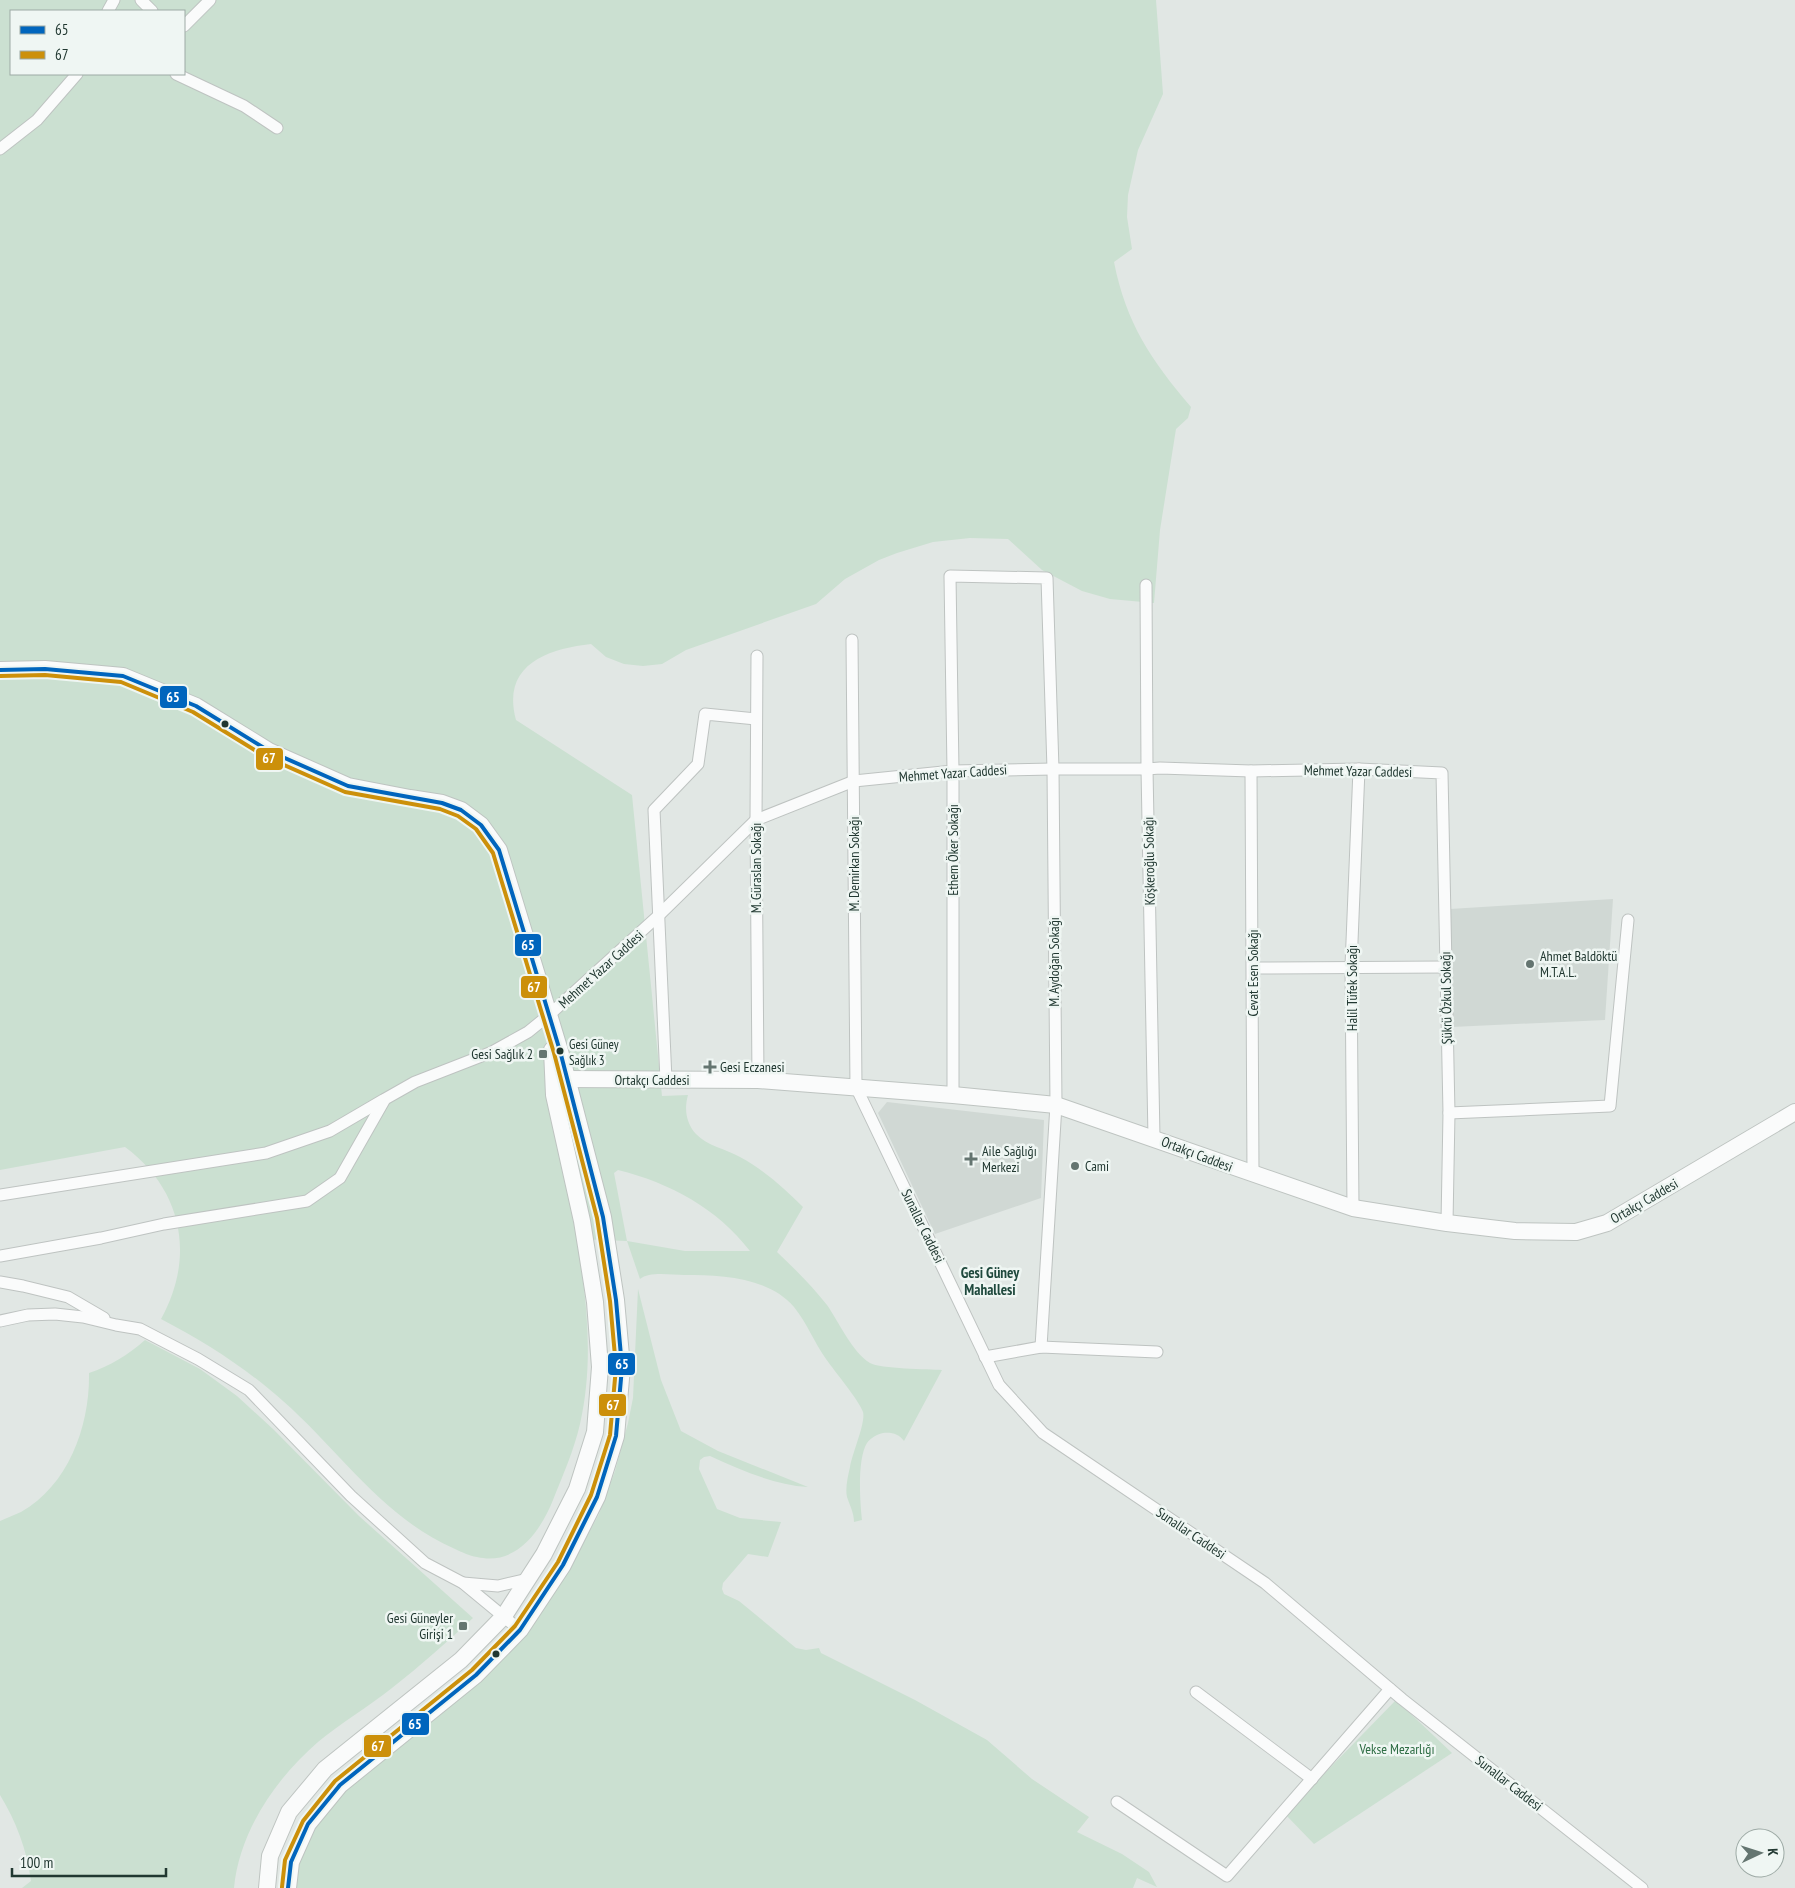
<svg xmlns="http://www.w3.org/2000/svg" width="1795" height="1888" font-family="'PT Sans Narrow',sans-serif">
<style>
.built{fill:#d0d8d4}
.green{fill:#cbe0d1;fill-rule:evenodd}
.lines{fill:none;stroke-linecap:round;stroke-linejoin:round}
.street-casing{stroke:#bec3c1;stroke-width:13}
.secondary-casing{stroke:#bec4c1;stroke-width:18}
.street{stroke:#fafbfb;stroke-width:11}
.secondary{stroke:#fafbfb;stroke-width:16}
.bus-1-casing{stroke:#eff6f3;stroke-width:8}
.bus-2-casing{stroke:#eff6f3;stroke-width:8}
.bus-1{stroke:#0065bd;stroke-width:4}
.bus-2{stroke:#cc900a;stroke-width:4}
.bus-dot{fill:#213831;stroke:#eff6f3;stroke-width:2}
.poi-dot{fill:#647570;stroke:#eff6f3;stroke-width:2}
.labels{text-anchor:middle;stroke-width:5;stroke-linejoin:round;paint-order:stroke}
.bus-label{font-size:13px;fill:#213831;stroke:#eff6f3;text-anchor:start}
.street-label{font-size:14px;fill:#213831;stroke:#eff6f3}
.poi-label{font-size:14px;fill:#213831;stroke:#eff6f3;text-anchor:start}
.park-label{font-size:14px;fill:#2e6d44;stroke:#eff6f3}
.neighbourhood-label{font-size:15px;font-weight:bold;fill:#1f493d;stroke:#eff6f3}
.line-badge{stroke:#eff6f3;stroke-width:2}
.badge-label{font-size:14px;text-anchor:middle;font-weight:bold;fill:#fff}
</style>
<rect width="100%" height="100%" fill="#e1e7e4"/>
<g class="built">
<polygon points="1613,899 1605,1020 1452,1027 1450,909"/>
<polygon points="887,1102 1044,1120 1041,1198 935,1234 878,1113"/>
</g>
<g class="green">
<path d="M0,0H1156L1163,94L1138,150L1128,195L1127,217L1132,249L1114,262C1126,323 1151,360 1191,407L1188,418L1176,429L1160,530L1154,603L1110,599L1082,591L1042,570L1008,539L970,538L933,542L897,553L879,560L845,579L816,604L686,650L662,664L643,666L624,664L606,657L591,644C547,649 501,665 516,720L632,795L662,1096L688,1095C684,1109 686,1123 696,1134C707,1146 726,1149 740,1157C764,1170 784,1188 803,1207L777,1252C795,1269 812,1286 827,1305C839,1322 852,1352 870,1363C880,1369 929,1369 942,1370L904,1441C899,1434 892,1432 883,1433C878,1434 870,1438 867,1443C857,1459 860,1502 862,1520L854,1522C854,1513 850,1506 847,1497C845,1488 848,1476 850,1467C852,1454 866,1422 863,1412C858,1399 835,1372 826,1359C814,1342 807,1323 794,1307C768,1277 721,1275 684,1275C672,1275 649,1271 640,1279L627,1241L577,1239C587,1300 594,1363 580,1424C574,1450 563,1475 553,1500C540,1532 516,1566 477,1557C469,1556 462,1552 455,1549C383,1518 340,1451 283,1401C246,1368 205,1342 161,1319C196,1256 182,1189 125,1147L0,1170ZM11,11H184V74H11ZM618,1170C670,1183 717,1208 750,1251H685L627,1241L614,1173Z"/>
<path d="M638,1289L661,1380L681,1431L718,1451L808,1487C774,1485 741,1470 710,1456L704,1457L700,1460L699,1469L717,1509L740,1518L781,1522L768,1557L748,1554L723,1583L722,1589L724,1594L739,1601L796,1648L806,1650L819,1648L821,1653L915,1700L987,1740L1032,1779L1089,1817L1077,1832L1122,1854L1149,1872L1157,1887L1137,1878L1133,1888H289L317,1817L401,1740L568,1571L599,1514L615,1471L628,1423L633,1398Z"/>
<path d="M145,1340L200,1369L237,1396L273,1429L359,1516L473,1618C447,1642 420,1666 392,1688C368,1707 341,1723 318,1742C276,1778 239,1832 234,1888H22L31,1881C27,1850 16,1821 0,1795V1521C7,1518 14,1515 21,1512C69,1485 90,1425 89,1373C110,1366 128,1355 145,1340Z"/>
<polygon points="1396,1700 1452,1753 1314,1844 1285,1814"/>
</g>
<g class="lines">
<defs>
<g id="street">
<polyline points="141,0 152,11"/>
<polyline points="108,11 114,0"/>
<polyline points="184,26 210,0"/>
<polyline points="176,74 244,106 277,128"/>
<polyline points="0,149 37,120 77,74"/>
<polyline points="1146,585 1147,769 1154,1138"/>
<polyline points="852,640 856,1087 999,1385 1043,1433 1265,1583 1402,1699 1642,1888"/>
<polyline points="757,656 756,820 758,1080"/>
<polyline points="1251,771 1253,1175"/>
<polyline points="1253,968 1446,967"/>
<polyline points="666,1080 654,810 698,764 705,714 756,719"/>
<polyline points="953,1095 953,771 950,576 1047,578 1053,769 1056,1105 1041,1347"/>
<polyline points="1449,1113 1610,1106 1628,920"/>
<polyline points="0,1195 266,1153 330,1131 383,1100"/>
<polyline points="1353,1208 1351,966 1359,769"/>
<polyline points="0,1256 101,1238 164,1224 307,1201 340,1178 385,1099 415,1082 492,1052 528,1032 549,1015 657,917 756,820 854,781 953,771 1053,769 1147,769 1160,768 1251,771 1359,769 1442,773 1449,1113 1447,1223"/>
<polyline points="0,1282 23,1286 68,1297 104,1318"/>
<polyline points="0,1321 28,1315 55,1314 83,1317 116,1325 140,1329 198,1359 249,1390 351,1496 425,1563 463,1583 520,1630"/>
<polyline points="985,1357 1041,1347 1157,1352"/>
<polyline points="463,1583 498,1586 528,1579"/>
<polyline points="1196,1692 1312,1779"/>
<polyline points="1117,1802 1227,1876 1390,1689"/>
</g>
<g id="secondary">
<polyline points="0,670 45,669 123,676 196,706 269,751 348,786 410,798 442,803 461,810 481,825 499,850 560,1051 603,1217 616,1300 622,1367 616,1436 597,1497 563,1565 520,1630 476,1675 340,1785 308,1824 291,1862 288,1888"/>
<polyline points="566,1079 758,1080 953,1095 1056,1105 1353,1208 1447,1223 1515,1231 1576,1232 1607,1223 1795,1112"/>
<polyline points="267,1888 270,1856 289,1812 325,1769 461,1660 504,1616 544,1554 577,1489 595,1432 600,1367 595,1302 582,1221 554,1095 552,1050"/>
</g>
</defs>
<use href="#street" class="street-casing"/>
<use href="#secondary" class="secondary-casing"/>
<use href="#street" class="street"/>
<use href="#secondary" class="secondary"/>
<defs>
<polyline id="bus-1" points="0,670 45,669 123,676 196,706 269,751 348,786 442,803 461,810 481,825 499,850 560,1051 603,1217 616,1300 622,1367 616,1436 597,1497 563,1565 520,1630 476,1675 340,1785 308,1824 291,1862 288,1888"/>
<polyline id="bus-2" points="0,676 45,675 121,682 193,712 266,757 345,792 440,809 458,816 476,829 493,853 554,1053 597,1218 610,1301 616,1367 610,1435 591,1495 558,1562 515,1626 472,1670 335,1781 303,1821 285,1860 282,1887"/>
</defs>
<use href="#bus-1" class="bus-1-casing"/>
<use href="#bus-2" class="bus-2-casing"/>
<use href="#bus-1" class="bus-1"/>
<use href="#bus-2" class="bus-2"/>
</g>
<g class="bus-dot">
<circle cx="225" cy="724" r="4.5"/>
<circle cx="560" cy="1051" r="4.5"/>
<circle cx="496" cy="1654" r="4.5"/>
</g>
<g class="poi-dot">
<circle cx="1530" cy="964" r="5"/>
<rect x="538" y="1049" width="10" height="10" rx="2.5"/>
<path d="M707.5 1059.5h5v5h5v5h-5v5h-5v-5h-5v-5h5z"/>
<path d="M968.5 1151.5h5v5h5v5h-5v5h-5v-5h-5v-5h5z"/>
<circle cx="1075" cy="1166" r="5"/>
<rect x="458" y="1621" width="10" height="10" rx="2.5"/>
</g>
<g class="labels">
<g class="bus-label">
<text x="569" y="1049">Gesi Güney<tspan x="569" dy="16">Sağlık 3</tspan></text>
</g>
<g class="street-label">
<text transform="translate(1358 771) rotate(1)" y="5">Mehmet Yazar Caddesi</text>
<text transform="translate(953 773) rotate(-4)" y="5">Mehmet Yazar Caddesi</text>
<text transform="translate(953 850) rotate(-90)" y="5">Ethem Öker Sokağı</text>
<text transform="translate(1149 861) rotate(-91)" y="5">Köşkeroğlu Sokağı</text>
<text transform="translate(854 864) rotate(-90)" y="5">M. Demirkan Sokağı</text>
<text transform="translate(756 868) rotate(-90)" y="5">M. Güraslan Sokağı</text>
<text transform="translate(1054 962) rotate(-90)" y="5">M. Aydoğan Sokağı</text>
<text transform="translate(601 969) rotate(-42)" y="5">Mehmet Yazar Caddesi</text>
<text transform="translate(1253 973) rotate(-90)" y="5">Cevat Esen Sokağı</text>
<text transform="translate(1352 988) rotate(-90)" y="5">Halil Tüfek Sokağı</text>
<text transform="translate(1446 998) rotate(-91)" y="5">Şükrü Özkul Sokağı</text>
<text x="652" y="1085">Ortakçı Caddesi</text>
<text transform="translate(1197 1154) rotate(21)" y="5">Ortakçı Caddesi</text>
<text transform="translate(1644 1201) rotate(-30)" y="5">Ortakçı Caddesi</text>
<text transform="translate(923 1226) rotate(64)" y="5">Sunallar Caddesi</text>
<text transform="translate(1191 1533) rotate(34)" y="5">Sunallar Caddesi</text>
<text transform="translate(1509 1783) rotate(38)" y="5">Sunallar Caddesi</text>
</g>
<g class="poi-label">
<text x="1540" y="961">Ahmet Baldöktü<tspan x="1540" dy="16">M.T.A.L.</tspan></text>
<text x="533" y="1059" text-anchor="end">Gesi Sağlık 2</text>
<text x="720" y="1072">Gesi Eczanesi</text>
<text x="982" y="1156">Aile Sağlığı<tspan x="982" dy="16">Merkezi</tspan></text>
<text x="1085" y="1171">Cami</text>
<text x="453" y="1623" text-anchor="end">Gesi Güneyler<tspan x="453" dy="16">Girişi 1</tspan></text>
</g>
<g class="park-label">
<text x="1397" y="1754">Vekse Mezarlığı</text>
</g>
<g class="neighbourhood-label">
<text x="990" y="1278">Gesi Güney<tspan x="990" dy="17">Mahallesi</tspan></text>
</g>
</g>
<g class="line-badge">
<rect x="159" y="685" width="29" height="24" rx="5" fill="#0065bd"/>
<rect x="255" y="747" width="29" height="24" rx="5" fill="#cc900a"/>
<rect x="514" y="933" width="28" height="24" rx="5" fill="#0065bd"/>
<rect x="520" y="975" width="28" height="24" rx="5" fill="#cc900a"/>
<rect x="607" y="1352" width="29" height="24" rx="5" fill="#0065bd"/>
<rect x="598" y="1393" width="29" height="24" rx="5" fill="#cc900a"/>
<rect x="401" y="1712" width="29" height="24" rx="5" fill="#0065bd"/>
<rect x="363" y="1734" width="29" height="24" rx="5" fill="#cc900a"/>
</g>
<g class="badge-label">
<text x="173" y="702">65</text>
<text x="269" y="763">67</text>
<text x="528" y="950">65</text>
<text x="534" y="992">67</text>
<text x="622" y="1369">65</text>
<text x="613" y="1410">67</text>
<text x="415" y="1729">65</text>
<text x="378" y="1751">67</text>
</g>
<rect x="10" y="10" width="175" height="65" fill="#eff6f3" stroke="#9daaa5"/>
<rect x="20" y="26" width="25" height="8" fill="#0065bd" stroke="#9daaa5"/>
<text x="55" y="35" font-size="15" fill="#213831">65</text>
<rect x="20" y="51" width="25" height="8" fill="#cc900a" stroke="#9daaa5"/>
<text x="55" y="60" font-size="15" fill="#213831">67</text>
<g transform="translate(1760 1853) rotate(86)"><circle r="24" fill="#eff6f3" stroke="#9daaa5"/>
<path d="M0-4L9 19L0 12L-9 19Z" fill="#647570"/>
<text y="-8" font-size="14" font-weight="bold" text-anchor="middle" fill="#213831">K</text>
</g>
<path d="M12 1868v8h154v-8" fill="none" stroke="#213831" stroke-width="2.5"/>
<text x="20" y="1868" font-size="15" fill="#213831" stroke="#eff6f3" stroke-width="4" paint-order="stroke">100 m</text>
</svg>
